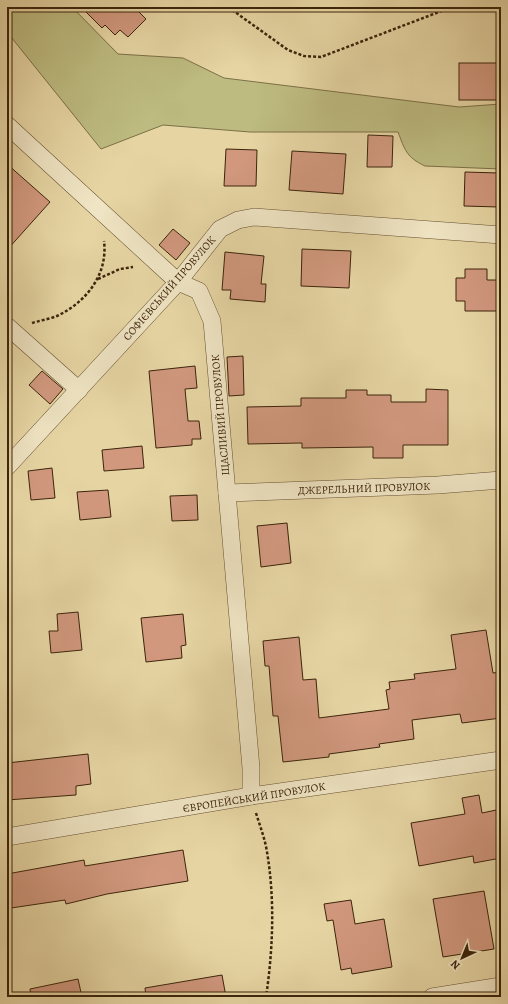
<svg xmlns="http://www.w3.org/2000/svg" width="508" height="1004" font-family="Alegreya,serif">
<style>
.green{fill:#bdbb80;stroke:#7c7046}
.building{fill:#d1987e;stroke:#3c240b}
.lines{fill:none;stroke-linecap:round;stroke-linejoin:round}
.minor-casing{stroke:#665031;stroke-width:18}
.path{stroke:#3c240b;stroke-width:2.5;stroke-dasharray:3 2;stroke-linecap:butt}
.minor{stroke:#efe4c3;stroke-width:17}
.labels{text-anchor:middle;stroke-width:3;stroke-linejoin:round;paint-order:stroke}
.street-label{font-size:11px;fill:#3c240b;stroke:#efe4c3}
</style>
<rect width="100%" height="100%" fill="#e6d5a3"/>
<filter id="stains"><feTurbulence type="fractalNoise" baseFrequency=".005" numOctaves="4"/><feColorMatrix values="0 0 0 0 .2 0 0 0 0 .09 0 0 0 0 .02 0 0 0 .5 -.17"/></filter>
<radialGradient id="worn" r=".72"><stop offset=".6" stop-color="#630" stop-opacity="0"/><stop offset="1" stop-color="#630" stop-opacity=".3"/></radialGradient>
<path class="green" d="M7,7H72L118,54L183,58L224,78L459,107L501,104V169L425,166C406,157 405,150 398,132H250L163,125L101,149L7,32Z"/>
<g class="building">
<polygon points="81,7 134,7 146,19 128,37 120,30 115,35 105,25 102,28"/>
<rect x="459" y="63" width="38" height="37"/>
<polygon points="368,135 393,136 392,167 367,167"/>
<polygon points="226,149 257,150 256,186 224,186"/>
<polygon points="292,151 346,154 343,194 289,190"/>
<polygon points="7,164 50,202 7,250"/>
<polygon points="465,172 499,173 499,207 464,206"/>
<polygon points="173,229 190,243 176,260 159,245"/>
<polygon points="302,249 351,251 349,288 301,286"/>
<polygon points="225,252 264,256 261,284 266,284 265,302 230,299 231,290 222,290"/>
<polygon points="465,269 487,269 487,280 501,280 501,311 465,311 465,301 456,301 456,278 465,278"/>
<polygon points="243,356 244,395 229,396 227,357"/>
<polygon points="195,366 197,388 185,389 188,421 199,421 201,439 192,439 192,445 156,448 149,371"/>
<polygon points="42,371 63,389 50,404 29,385"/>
<polygon points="426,389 448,390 448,445 403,445 403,458 373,458 373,447 302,448 302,443 248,444 247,407 301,406 301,398 346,398 346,390 367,390 367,395 391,395 391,402 426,402"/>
<polygon points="142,446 144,468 104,471 102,450"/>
<polygon points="52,468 55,498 31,500 28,471"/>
<polygon points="108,490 111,517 80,520 77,492"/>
<polygon points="197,495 198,520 172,521 170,496"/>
<polygon points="287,523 291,563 261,567 257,526"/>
<polygon points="78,612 82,650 51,653 49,631 58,631 57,614"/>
<polygon points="183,614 186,645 181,646 182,658 146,662 141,618"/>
<polygon points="486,630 493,673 501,672 501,718 462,723 460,714 412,720 414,739 379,744 380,747 329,754 329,757 283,762 278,716 273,716 269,666 265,666 263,641 299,637 303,680 316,679 319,718 389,709 386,690 390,689 389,682 415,679 414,674 456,669 451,635"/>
<polygon points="88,754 91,784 76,786 76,795 7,800 7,763"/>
<polygon points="479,795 482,813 501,809 501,858 474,863 473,856 419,866 411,823 465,814 462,798"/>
<polygon points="183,850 188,881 107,894 66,904 65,900 11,908 7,874 84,860 85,866"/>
<polygon points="484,891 494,949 443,957 433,899"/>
<polygon points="351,900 355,924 384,919 392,967 352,974 351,968 341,970 333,920 327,921 324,904"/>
<polygon points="222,975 226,997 146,997 145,988"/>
<polygon points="78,979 82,997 31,997 30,989"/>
</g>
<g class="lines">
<defs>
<g id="minor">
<polyline points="7,125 178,282 199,291 212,321 251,768 251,796"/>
<polyline points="7,326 79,390"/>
<polyline points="7,467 178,282 220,229 238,220 254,217 501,235"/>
<polyline points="227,493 438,485 501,480"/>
<polyline points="7,837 251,796 501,760"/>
<polyline points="432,997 501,986"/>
</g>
</defs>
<use href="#minor" class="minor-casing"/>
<g class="path">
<polyline points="228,7 288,50 304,56 321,57 452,7"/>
<polyline points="98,279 120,269 133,267"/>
<path d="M32,323C41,320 51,319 59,315C87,301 108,274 104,241"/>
<path d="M256,813C260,826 265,839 267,852C275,899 273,950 266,997"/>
</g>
<use href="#minor" class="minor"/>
</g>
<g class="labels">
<g class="street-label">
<text transform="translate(169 288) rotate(-49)" y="4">СОФІЄВСЬКИЙ ПРОВУЛОК</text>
<text transform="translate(220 415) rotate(-95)" y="4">ЩАСЛИВИЙ ПРОВУЛОК</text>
<text transform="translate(364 488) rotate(-2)" y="4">ДЖЕРЕЛЬНИЙ ПРОВУЛОК</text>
<text transform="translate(254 797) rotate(-9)" y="4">ЄВРОПЕЙСЬКИЙ ПРОВУЛОК</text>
</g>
</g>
<rect width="508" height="1004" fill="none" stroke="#e6d5a3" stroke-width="24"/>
<rect x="8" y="8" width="492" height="988" fill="none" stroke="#3c240b" stroke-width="2"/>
<rect x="12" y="12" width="484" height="980" fill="none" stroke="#3c240b"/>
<g transform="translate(462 958) rotate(224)" stroke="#efe4c3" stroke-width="3" paint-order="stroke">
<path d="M0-3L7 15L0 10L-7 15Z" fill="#3c240b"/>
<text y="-6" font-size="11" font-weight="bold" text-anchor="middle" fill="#3c240b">N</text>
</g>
<rect width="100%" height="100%" filter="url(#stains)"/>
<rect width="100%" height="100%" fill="url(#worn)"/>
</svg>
